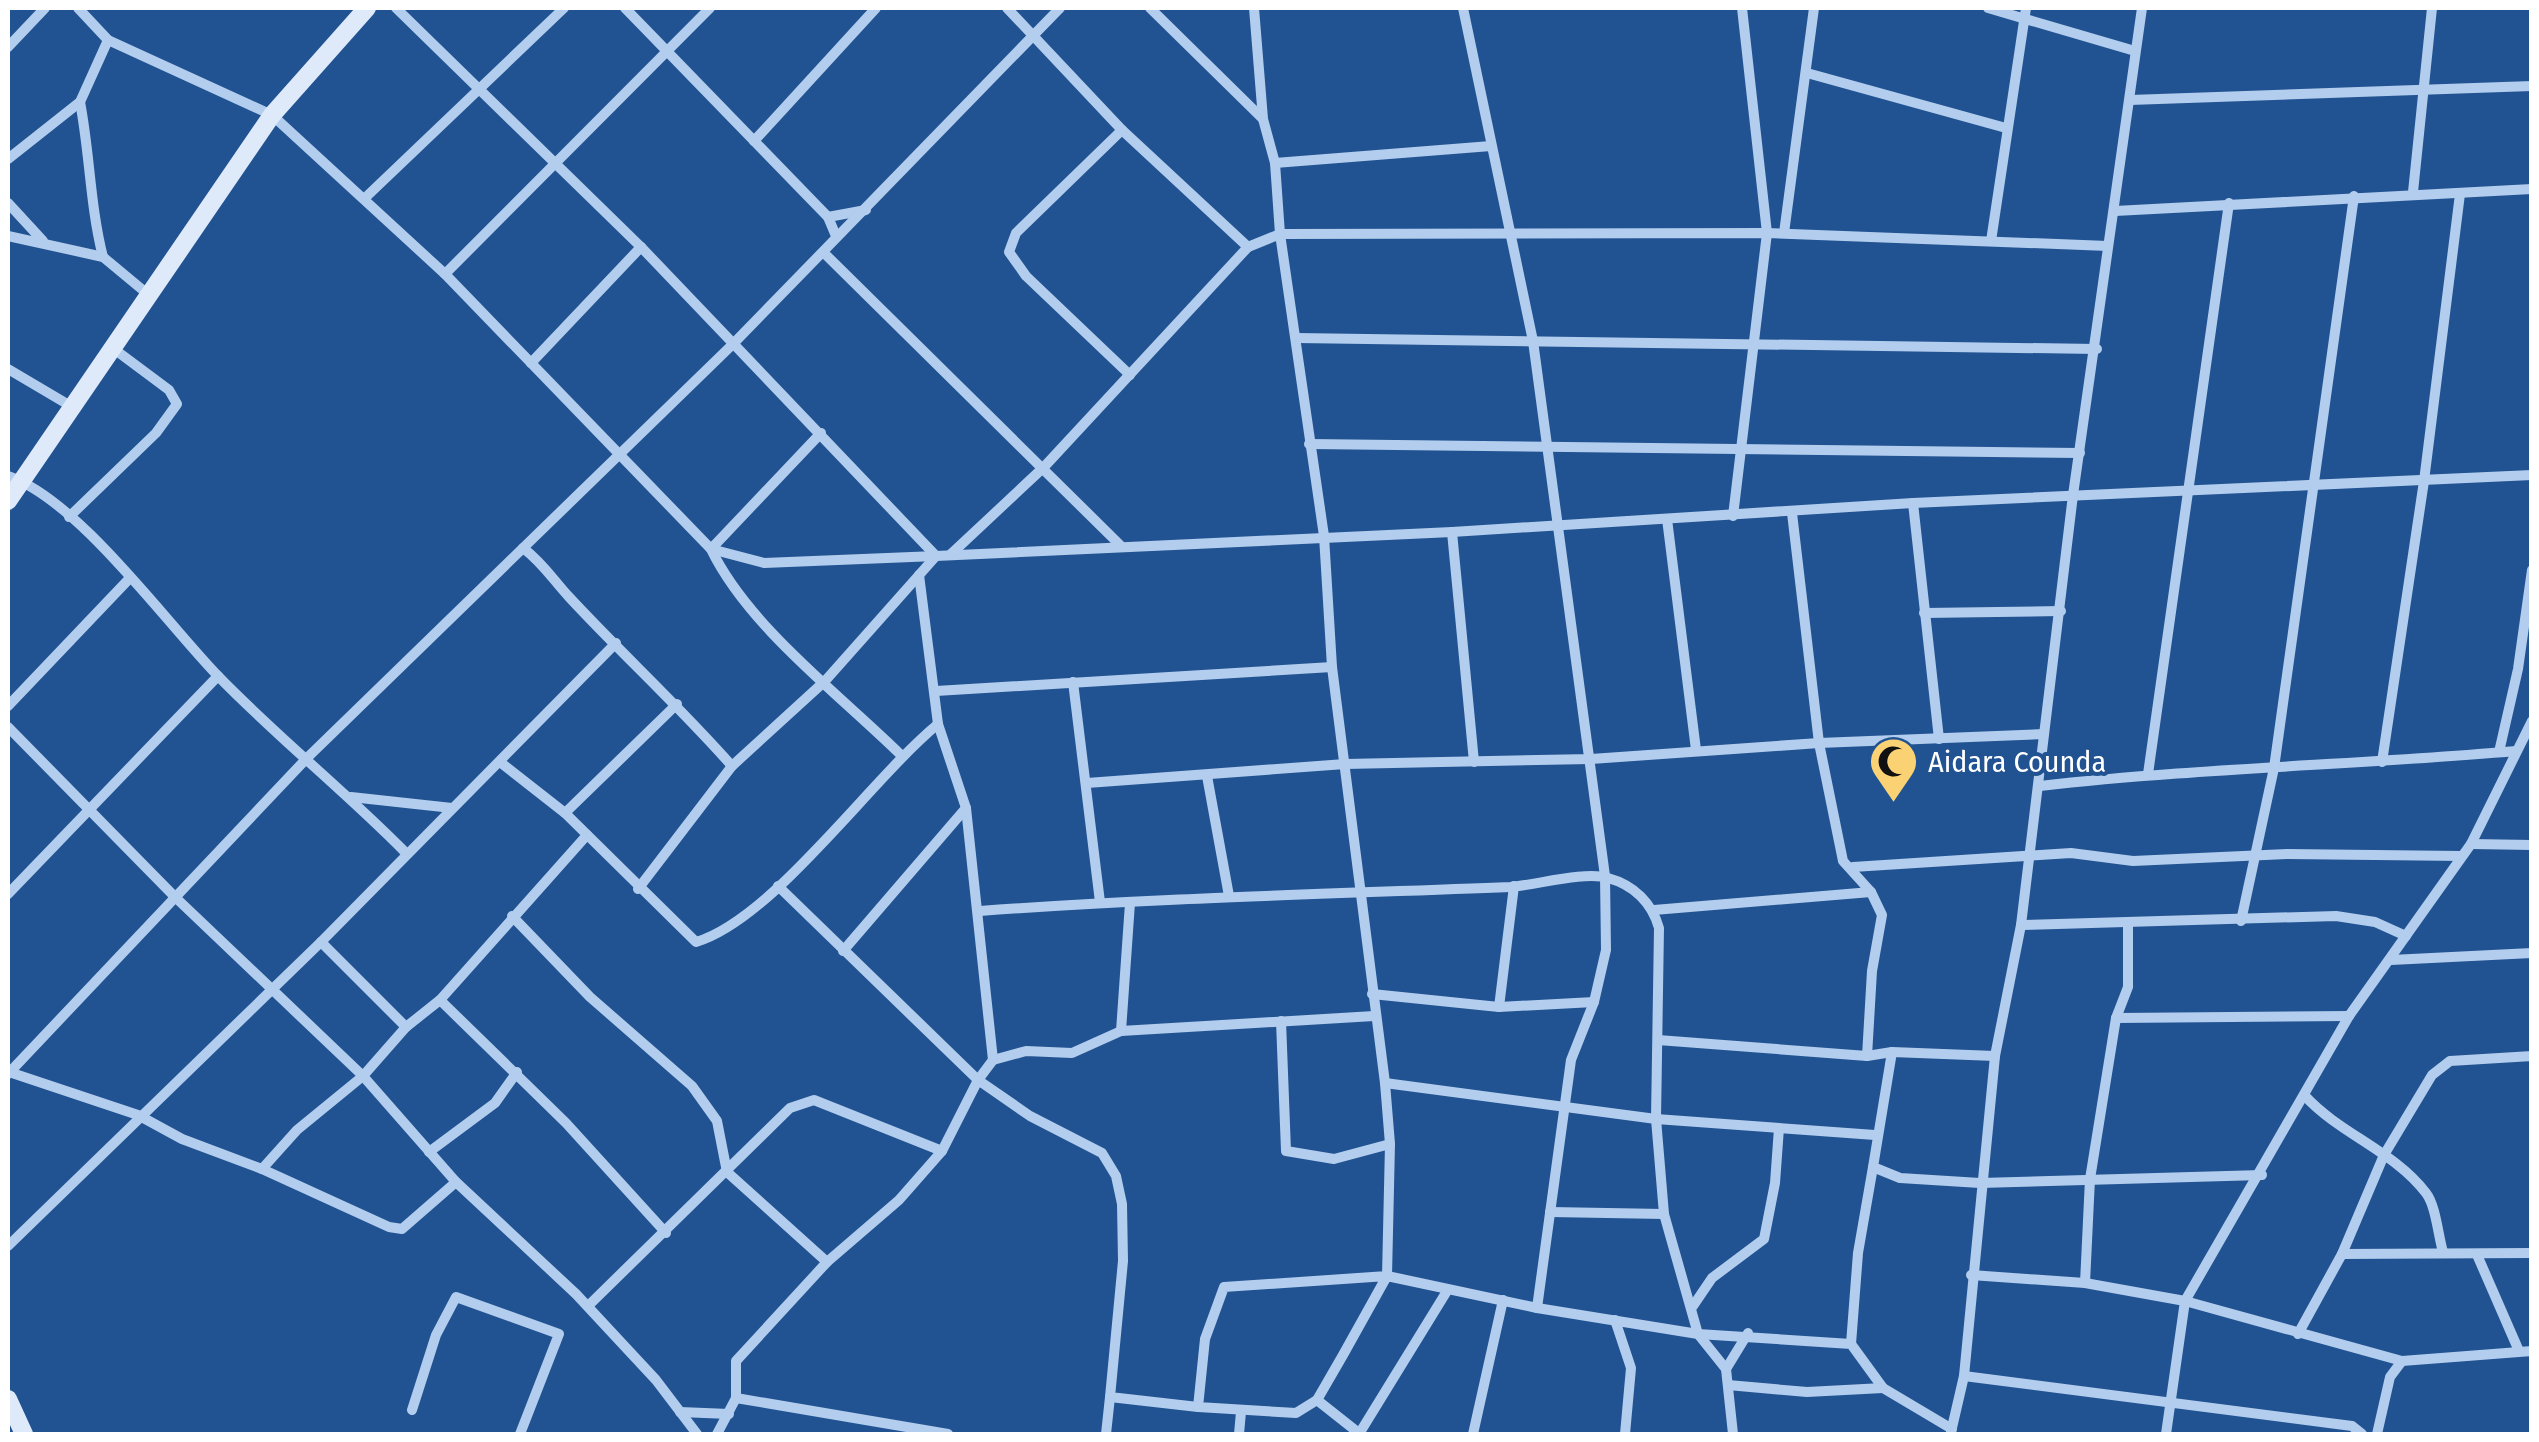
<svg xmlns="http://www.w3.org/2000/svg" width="2539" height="1442" font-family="'Fira Sans Condensed',sans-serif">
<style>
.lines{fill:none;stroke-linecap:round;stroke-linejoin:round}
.minor{stroke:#b2cded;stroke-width:10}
.secondary{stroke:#deeafa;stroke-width:18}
.labels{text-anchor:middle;stroke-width:8;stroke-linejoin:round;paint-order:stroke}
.poi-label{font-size:30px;fill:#fff;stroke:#215291;text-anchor:start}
</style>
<rect width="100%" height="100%" fill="#215291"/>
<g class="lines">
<g class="minor">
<polyline points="78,8 108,40 272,115 445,274 711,549 764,563 936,556 1452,532 1913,503 2532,475"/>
<polyline points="396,8 641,247 936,556"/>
<polyline points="625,8 828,217 836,236"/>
<polyline points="1007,8 1122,130 1248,247"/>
<polyline points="1150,8 1262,118"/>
<polyline points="1254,8 1263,119 1275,163 1280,234 1324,536 1332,667 1385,1083 1390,1144 1387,1276 1343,1355 1317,1400 1296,1413 1198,1407 1205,1339 1224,1287 1387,1276 1537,1308 1698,1334 1851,1344 1883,1388 1952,1429"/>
<polyline points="1463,8 1533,341 1605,876 1606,950 1594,1002 1571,1060 1537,1308"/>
<polyline points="1988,8 2135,51"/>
<polyline points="8,47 45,8"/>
<polyline points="1807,73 2006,128"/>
<polyline points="2130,100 2532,86"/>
<path d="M80,102C90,154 90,206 103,257"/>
<polyline points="1122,130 1016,233 1009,252 1026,276 1130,375"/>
<polyline points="754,141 876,8"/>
<polyline points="8,159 80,102 108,40"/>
<polyline points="1275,163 1491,146"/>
<polyline points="2413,192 2432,8"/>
<polyline points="366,197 564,8"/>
<polyline points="8,203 43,241"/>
<polyline points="2115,211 2532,189"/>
<polyline points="828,217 866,210"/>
<polyline points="1784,233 1814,8"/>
<polyline points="8,236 103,257 150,296"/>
<polyline points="1991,241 2026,8"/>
<polyline points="824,253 1120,545"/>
<polyline points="445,274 710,8"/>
<polyline points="1296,338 2097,349"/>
<polyline points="531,363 641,247"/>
<polyline points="8,369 74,408"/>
<path d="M821,433L711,549C748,626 839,694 901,755"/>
<polyline points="1309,444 2080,453"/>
<path d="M8,476C78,500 164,620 217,675C277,737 345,791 406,853"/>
<polyline points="1913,503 1939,739"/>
<polyline points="1792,513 1819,743 1843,861 1871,892 1882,915 1872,971 1867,1056"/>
<polyline points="1733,516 1767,233 1742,8"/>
<polyline points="69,517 156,433 177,404 169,390 114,349"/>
<polyline points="1667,519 1696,750"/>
<polyline points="1452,532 1474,762"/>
<path d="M523,548C543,563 554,581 570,598C623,655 680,707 732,766"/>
<polyline points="950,555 1044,467 1248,247 1280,234 1767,233 2108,246"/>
<polyline points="1924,613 2061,611"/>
<polyline points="1073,682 1100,902"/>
<polyline points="936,691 1332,667"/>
<polyline points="8,706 129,579"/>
<polyline points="2532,721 2471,844 2349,1016 2185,1301 2402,1361 2532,1351"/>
<polyline points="8,727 175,897 363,1076 456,1182 576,1294 656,1380 697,1434"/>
<polyline points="2499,752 2518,669 2532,570"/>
<path d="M500,762L565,813L696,942C773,919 870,780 938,724"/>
<polyline points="2382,762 2424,481 2460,194"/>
<polyline points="2148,774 2229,203"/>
<polyline points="1207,776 1229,896"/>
<polyline points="1087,783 1345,764 1591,759 1819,743 2044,734"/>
<path d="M2040,786C2198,768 2358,765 2516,751"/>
<polyline points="351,797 452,808"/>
<polyline points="565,813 677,704"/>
<polyline points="2471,844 2532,845"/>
<polyline points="1853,867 2071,853 2133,861 2287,854 2462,856"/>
<polyline points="778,886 978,1080 1030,1116 1102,1153 1116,1176 1122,1204 1123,1261 1110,1397 1198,1407"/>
<polyline points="638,889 732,766 825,681 936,556"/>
<polyline points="8,894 218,676"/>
<polyline points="1654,910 1871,892"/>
<path d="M980,911C1157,898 1333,894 1510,887C1536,885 1585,871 1608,878C1634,885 1652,903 1659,928L1656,1119L1664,1214L1698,1334L1726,1369L1733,1434"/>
<polyline points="512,916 590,997 692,1086 717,1121 727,1172 827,1262"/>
<polyline points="2241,921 2274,768 2354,196"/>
<polyline points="2021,925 2336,916 2375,922 2406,936"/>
<polyline points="321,942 406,1027"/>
<polyline points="843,951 966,808"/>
<polyline points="2391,960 2532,953"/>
<polyline points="1372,994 1499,1007 1594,1002"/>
<polyline points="440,1000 566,1123 666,1233"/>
<polyline points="1499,1007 1514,886"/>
<polyline points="2116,1018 2349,1016"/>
<polyline points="1281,1021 1286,1151 1334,1159 1390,1144"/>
<polyline points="1121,1031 1130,903"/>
<polyline points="1658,1040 1867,1056 1892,1052 1995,1056"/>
<polyline points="1892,1052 1873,1167 1900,1178 1980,1183 2262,1175"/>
<polyline points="993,1060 1026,1051 1072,1053 1121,1031 1374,1016"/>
<polyline points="9,1072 138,1115 182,1139 262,1169 389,1227 402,1229 456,1182"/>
<polyline points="8,1074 308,757 733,344 1060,8"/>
<polyline points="1385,1083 1656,1119 1875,1135"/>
<path d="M2305,1096C2340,1134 2394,1151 2426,1193C2436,1206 2438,1235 2443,1252"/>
<polyline points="429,1152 495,1103 517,1072"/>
<polyline points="262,1169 297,1130 363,1076 406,1027 440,1000 587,835"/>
<polyline points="1550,1212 1664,1214"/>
<polyline points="8,1246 321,942 616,643"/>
<polyline points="2342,1254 2532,1253"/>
<polyline points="2478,1257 2519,1351"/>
<polyline points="1971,1275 2085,1283 2185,1301 2166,1434"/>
<polyline points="2085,1283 2090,1179 2116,1018 2128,987 2128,922"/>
<polyline points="588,1306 790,1108 814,1100 942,1151"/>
<polyline points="1693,1306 1712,1278 1764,1239 1775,1183 1779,1128"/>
<polyline points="1615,1320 1631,1368 1625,1434"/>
<polyline points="2298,1334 2342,1254 2384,1155 2432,1075 2450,1061 2532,1056"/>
<polyline points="1851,1344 1858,1253 1873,1167"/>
<polyline points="1726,1369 1748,1333"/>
<polyline points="1964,1376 2352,1426 2362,1434"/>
<polyline points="1728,1385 1807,1392 1883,1388"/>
<polyline points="736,1398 948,1434"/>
<polyline points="1317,1400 1360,1434"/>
<polyline points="412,1410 436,1335 456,1297 559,1334 520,1434"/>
<polyline points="680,1412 729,1414"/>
<polyline points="1951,1432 1964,1376 1995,1056 2021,925 2073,495 2142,8"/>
<polyline points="717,1434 736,1398 736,1361 827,1262 899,1200 942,1151 978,1080 993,1060 966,808 938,724 919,575"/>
<polyline points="1106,1434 1110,1397"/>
<polyline points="1239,1434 1241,1412"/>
<polyline points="1359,1434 1447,1291"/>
<polyline points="1473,1434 1503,1300"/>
<polyline points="2377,1434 2390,1377 2402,1361"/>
</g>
<g class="secondary">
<polyline points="8,501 272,115 367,8"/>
<polyline points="8,1399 24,1434"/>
</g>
</g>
<defs>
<symbol id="mosque-pin" viewBox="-11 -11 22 30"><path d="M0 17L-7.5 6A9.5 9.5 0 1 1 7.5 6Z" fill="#fad273" stroke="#215291"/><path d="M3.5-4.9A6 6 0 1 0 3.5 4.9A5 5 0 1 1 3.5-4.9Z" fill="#111"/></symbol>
</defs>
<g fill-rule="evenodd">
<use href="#mosque-pin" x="1866" y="734" width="55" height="75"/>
</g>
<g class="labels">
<g class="poi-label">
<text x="1928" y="772">Aidara Counda</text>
</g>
</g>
<rect width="2539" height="1442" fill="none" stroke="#ffffff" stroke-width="20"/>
</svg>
